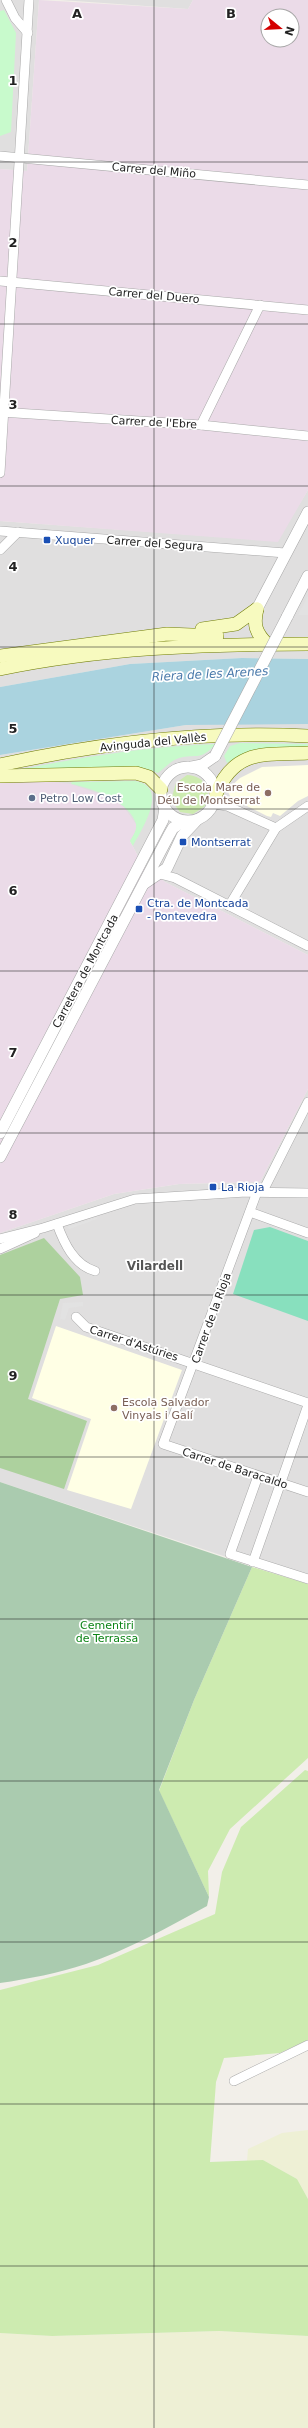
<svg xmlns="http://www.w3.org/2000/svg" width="308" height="2428" font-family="'DejaVu Sans',sans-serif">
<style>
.residential{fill:#e0dfdf}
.industrial{fill:#ebdbe8;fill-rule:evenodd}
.education{fill:#ffffe5}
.farmland{fill:#eef0d5}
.grass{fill:#cdebb0}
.forest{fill:#add19e}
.cemetery{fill:#aacbaf}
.park{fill:#c8facc}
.pitch{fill:#88e0be}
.parking{fill:#e2e2e2}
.water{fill:#aad3df}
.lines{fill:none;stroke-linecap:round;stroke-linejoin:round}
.minor-casing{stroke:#a9a9a9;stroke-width:10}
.tertiary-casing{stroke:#a9a9a9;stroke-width:12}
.secondary-casing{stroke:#707d05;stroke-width:14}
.minor{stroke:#fff;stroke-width:9}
.tertiary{stroke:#fff;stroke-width:11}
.secondary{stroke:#f7fabf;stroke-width:13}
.tertiary-bridge-casing{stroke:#a9a9a9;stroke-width:12;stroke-linecap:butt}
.tertiary-bridge{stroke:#fff;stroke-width:11}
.grid{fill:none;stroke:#222;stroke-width:1;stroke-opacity:0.55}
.transit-dot{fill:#1a4fb4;stroke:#fff;stroke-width:1.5}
.education-dot{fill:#8d6e63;stroke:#fff;stroke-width:1.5}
.service-dot{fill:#5c6f8a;stroke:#fff;stroke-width:1.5}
.labels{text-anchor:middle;stroke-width:3.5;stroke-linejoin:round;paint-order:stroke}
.street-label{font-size:11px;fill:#222;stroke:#fff}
.transit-label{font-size:11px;fill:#164399;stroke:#fff;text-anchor:start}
.education-label{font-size:11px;fill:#785e54;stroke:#fff;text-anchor:end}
.service-label{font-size:11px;fill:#4e5e75;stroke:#fff;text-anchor:start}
.park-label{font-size:11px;fill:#0c8416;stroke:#fff}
.water-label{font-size:12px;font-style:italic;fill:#4a7aab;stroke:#fff}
.neighbourhood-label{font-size:12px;font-weight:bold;fill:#555;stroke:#fff}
.grid-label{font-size:13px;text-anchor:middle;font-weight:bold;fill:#222;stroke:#fff;stroke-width:3.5;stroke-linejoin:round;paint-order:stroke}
</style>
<rect width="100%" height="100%" fill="#f2efe9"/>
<g class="residential">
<polygon points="0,0 39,0 27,171 0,169"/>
<polygon points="61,0 193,0 188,9"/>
<polygon points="308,490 308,659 242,658 130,664 0,687 0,521 277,541"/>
<polygon points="246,723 308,724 308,955 165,882 142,864 130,841 40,780 3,783 0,755 186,725"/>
<polygon points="308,1089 308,1584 0,1482 0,1233 114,1194 179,1184 260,1182"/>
</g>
<g class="industrial">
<path d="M39,0L188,9L193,0H308V490L278,542L0,521V169L27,171ZM268,16H292V40H268Z"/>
<polygon points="0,755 3,783 40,780 71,784 116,800 123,806 136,824 136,831 130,841 142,864 165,882 308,955 308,1089 260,1182 179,1184 114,1194 0,1233"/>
</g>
<g class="education">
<polygon points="308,765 308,796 298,801 280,816 273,813 271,817 267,816 231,798 227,790 240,778 262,767"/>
<polygon points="56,1326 182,1370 131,1509 67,1490 91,1419 32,1398"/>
</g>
<g class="farmland">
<polygon points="308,2130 308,2199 297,2179 263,2160 247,2161 248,2149 282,2133"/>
<polygon points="219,2331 308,2336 308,2428 0,2428 0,2333 52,2336"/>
</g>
<g class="grass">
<path d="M187,775C206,776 213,792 204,807L193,814L180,812L171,800L176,783Z"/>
<polygon points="252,1567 308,1584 308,1758 230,1829 208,1871 209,1897 159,1791 194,1700"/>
<polygon points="305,1770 308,1771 308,2040 280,2053 224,2058 216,2082 210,2162 263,2160 297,2179 308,2199 308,2336 219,2331 52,2336 0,2333 0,1990 98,1965 215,1914 222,1872 241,1827"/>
</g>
<polygon class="forest" points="44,1238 80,1277 83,1295 60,1299 28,1399 87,1421 64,1489 0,1468 0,1255"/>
<path class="cemetery" d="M0,1482L252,1567L194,1700L159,1790L209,1897L207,1906C168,1927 128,1950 86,1964C58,1973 29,1979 0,1983Z"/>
<g class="park">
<polygon points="4,10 16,33 11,132 0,136 0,11"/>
<polygon points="240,743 308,744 308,747 247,752 227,763 224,756 230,746"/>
<path d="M216,744C199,762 197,753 179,758C170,761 165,768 158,773L144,768L143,770L11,771C79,758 147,746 216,744Z"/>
<path d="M135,781C170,787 142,829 133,846L130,841C133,836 137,830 136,824C131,802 91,788 71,784L72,782Z"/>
</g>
<polygon class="pitch" points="270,1227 308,1241 308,1321 233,1294 254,1230"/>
<g class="parking">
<polygon points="308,596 308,615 298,615"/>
<polygon points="97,1217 97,1219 69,1229 67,1227"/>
<polygon points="83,1302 83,1306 69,1308 65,1320 60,1319 63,1303"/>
</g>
<polygon class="water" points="242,658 308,659 308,724 186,725 0,755 0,687 130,664"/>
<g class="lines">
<defs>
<g id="minor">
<polyline points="6,0 15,18 28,33"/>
<polyline points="0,156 308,185"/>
<polyline points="0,281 308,310"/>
<polyline points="0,412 201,425 308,436"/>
<polyline points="201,425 260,305"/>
<polyline points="0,473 29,0"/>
<polyline points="0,531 285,553"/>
<polyline points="0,550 18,532"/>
<polyline points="214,804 227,806 276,828"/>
<polyline points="160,874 175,878 308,946"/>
<polyline points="229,906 276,828 308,806"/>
<polyline points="263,1191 308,1102"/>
<polyline points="257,1192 163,1444 308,1492"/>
<polyline points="250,1212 308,1233"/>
<path d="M57,1224C64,1243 74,1265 95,1271"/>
<polyline points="0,1239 43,1228 135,1199 246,1192 308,1193"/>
<polyline points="0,1249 35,1233"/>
<polyline points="76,1317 86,1327 308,1403"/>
<polyline points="258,1476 230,1554 308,1579"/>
<polyline points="253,1562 308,1405"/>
<polyline points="234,2081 308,2045"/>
</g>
<g id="tertiary">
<polyline points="257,609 308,512"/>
<polyline points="287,617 308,576"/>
<circle cx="188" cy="794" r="27"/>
<polyline points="192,767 202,765 215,756"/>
<polyline points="145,883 167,868 182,836 197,820"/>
<polyline points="0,1133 152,841 163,820 165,808"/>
<polyline points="0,1157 169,835 173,828 184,821"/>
</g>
<g id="secondary">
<path d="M257,609C253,625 256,633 267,644"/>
<polyline points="202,629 236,624 257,609"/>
<polyline points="0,656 167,634 217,636"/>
<path d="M0,669C101,648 205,644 308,644"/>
<path d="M0,765C100,743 206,731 308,736"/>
<polyline points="0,776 136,773 149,777 161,789"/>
<path d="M216,794C235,748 265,755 308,753"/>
</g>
</defs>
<use href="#minor" class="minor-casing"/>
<use href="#tertiary" class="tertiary-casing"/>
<use href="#secondary" class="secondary-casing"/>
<use href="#minor" class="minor"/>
<use href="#tertiary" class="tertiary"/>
<use href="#secondary" class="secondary"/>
<defs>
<polyline id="tertiary-bridge" points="215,756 287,617"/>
</defs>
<use href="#tertiary-bridge" class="tertiary-bridge-casing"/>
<use href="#tertiary-bridge" class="tertiary-bridge"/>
</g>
<path class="grid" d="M154,0V2428M0,162H308M0,324H308M0,486H308M0,647H308M0,809H308M0,971H308M0,1133H308M0,1295H308M0,1457H308M0,1619H308M0,1781H308M0,1942H308M0,2104H308M0,2266H308"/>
<g class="transit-dot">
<rect x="43" y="536" width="8" height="8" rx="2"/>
<rect x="179" y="838" width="8" height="8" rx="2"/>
<rect x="135" y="905" width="8" height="8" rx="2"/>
<rect x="209" y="1183" width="8" height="8" rx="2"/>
</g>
<g class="education-dot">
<circle cx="268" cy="793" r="4"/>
<circle cx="114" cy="1408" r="4"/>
</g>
<circle class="service-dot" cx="32" cy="798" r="4"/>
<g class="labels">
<g class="street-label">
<text transform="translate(154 170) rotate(5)" y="4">Carrer del Miño</text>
<text transform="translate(154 295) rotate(5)" y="4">Carrer del Duero</text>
<text transform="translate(154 422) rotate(3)" y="4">Carrer de l'Ebre</text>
<text transform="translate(155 543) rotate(4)" y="4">Carrer del Segura</text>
<text transform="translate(153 742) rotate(-6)" y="4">Avinguda del Vallès</text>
<text transform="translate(85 971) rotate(-62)" y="4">Carretera de Montcada</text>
<text transform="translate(211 1318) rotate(-70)" y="4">Carrer de la Rioja</text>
<text transform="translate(134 1343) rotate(18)" y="4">Carrer d'Astúries</text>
<text transform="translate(235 1468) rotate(18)" y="4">Carrer de Baracaldo</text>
</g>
<g class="transit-label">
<text x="55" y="544">Xuquer</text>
<text x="191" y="846">Montserrat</text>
<text x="147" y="907">Ctra. de Montcada<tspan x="147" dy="13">- Pontevedra</tspan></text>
<text x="221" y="1191">La Rioja</text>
</g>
<g class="education-label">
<text x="260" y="791">Escola Mare de<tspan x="260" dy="13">Déu de Montserrat</tspan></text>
<text x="122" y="1406" text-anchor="start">Escola Salvador<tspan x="122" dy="13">Vinyals i Galí</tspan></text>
</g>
<g class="service-label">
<text x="40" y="802">Petro Low Cost</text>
</g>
<g class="park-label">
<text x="107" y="1629">Cementiri<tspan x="107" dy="13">de Terrassa</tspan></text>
</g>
<g class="water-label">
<text transform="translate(210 674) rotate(-3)" y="4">Riera de les Arenes</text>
</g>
<g class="neighbourhood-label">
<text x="155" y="1270">Vilardell</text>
</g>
</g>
<g class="grid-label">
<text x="77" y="18">A</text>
<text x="231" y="18">B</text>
<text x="13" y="85">1</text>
<text x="13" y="247">2</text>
<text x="13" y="409">3</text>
<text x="13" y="571">4</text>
<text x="13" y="733">5</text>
<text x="13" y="895">6</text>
<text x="13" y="1057">7</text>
<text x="13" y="1219">8</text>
<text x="13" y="1380">9</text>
</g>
<g transform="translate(280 28) rotate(108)"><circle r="19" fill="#ffffff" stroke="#a7a7a7"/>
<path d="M0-3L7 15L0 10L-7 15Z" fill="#d40000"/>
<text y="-6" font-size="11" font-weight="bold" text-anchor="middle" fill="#222222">N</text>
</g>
</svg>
